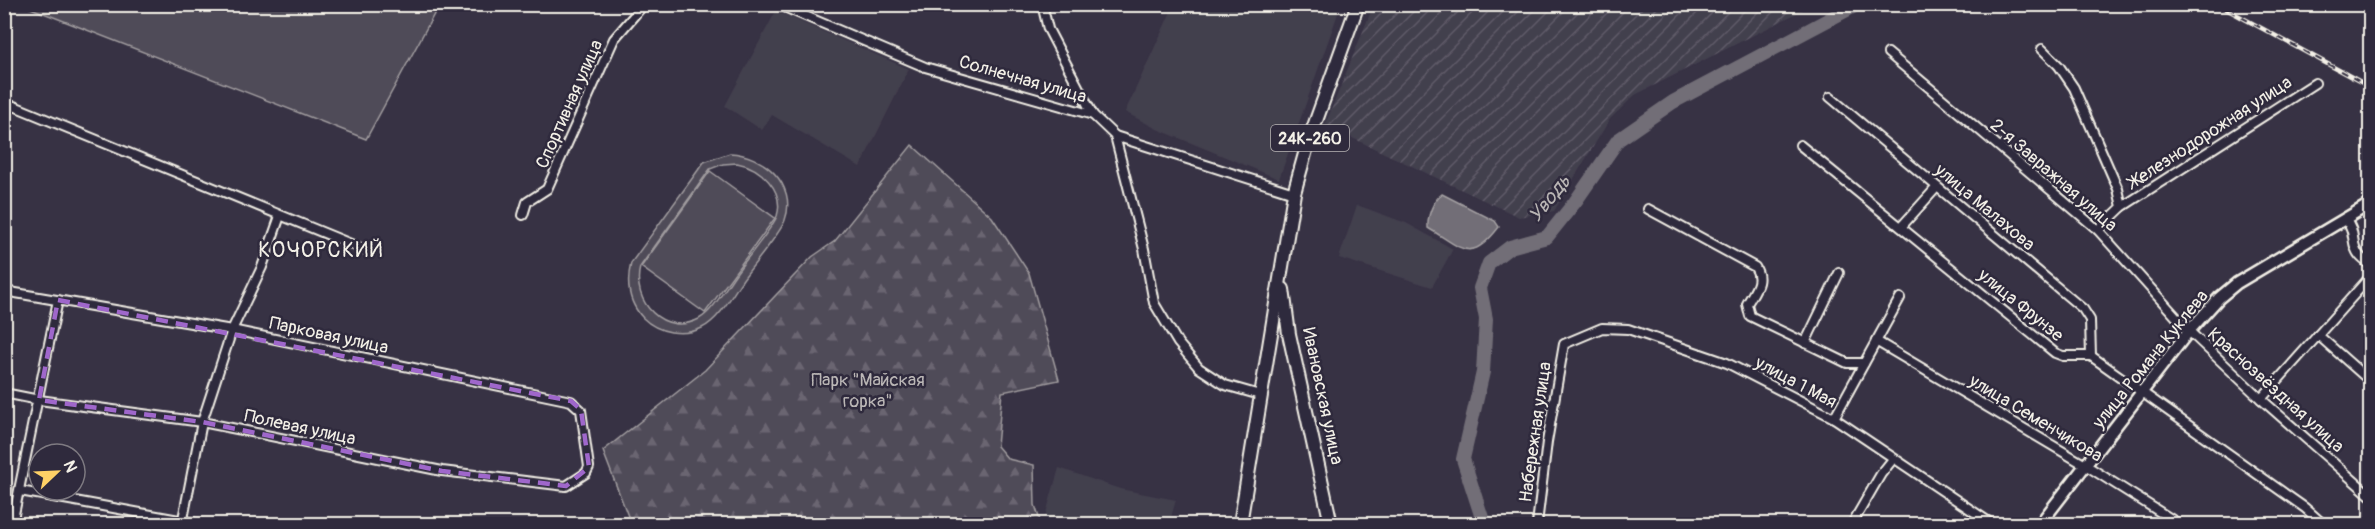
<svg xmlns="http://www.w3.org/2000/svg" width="2375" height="529" font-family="Pangolin,sans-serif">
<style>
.built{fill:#433f4e}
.industrial{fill:url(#industrial-furrows)}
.green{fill:#504b59;stroke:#a29ea0;stroke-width:1.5;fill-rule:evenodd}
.forest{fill:url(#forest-firs);stroke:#a29ea0;stroke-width:1.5}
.water{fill:#726e77;stroke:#a6a2a4;stroke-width:1.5}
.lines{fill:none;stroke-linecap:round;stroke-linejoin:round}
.river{stroke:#726e77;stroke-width:14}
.street-casing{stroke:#f4f1e8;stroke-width:12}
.secondary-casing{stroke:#f4f1e8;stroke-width:15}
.primary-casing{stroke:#f4f1e8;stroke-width:16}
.street{stroke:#2f2a3d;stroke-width:8}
.secondary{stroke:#2f2a3d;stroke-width:10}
.primary{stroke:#2f2a3d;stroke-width:12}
.rail-casing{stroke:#f4f1e8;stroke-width:4.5}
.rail{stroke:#2f2a3d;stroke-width:2;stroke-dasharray:7;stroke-linecap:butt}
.marked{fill:none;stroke:#9f67cb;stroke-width:4.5;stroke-dasharray:12 8;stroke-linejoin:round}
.labels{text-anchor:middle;stroke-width:5;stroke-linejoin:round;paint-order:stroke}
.shield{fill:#2f2a3d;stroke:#b9b5b5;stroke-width:1.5}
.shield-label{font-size:16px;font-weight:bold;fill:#f4f1e8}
.street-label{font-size:18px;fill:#f4f1e8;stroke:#2f2a3d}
.park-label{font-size:18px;fill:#bbb7b6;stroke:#2f2a3d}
.water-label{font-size:20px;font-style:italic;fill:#bab6b5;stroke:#2f2a3d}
.quarter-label{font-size:21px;letter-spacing:1.5px;fill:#f4f1e8;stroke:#2f2a3d}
</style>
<defs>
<pattern id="industrial-furrows" width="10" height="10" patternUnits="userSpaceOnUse" patternTransform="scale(1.5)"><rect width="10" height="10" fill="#433f4e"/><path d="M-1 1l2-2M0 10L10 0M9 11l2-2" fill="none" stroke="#5f5b68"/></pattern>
<pattern id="forest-firs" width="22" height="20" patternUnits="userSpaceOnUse" patternTransform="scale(1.5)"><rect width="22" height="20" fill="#504b59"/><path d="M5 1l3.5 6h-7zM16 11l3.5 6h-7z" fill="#6a6571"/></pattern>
</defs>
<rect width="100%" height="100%" fill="#373244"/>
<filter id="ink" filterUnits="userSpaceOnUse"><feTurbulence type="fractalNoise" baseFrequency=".0167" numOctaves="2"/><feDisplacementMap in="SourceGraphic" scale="12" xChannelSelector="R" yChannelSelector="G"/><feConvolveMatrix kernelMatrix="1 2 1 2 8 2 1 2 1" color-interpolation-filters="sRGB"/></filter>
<g filter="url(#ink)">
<g class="built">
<polygon points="1174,5 1341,5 1279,179 1157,129 1125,112"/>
<polygon points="776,11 909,69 860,167 772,115 762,130 725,106"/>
<polygon points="1357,205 1406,223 1453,249 1432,287 1339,258"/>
<polygon points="1059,468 1120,489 1176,500 1169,524 1062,524 1045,517"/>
</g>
<polygon class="industrial" points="1374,4 1813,4 1813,5 1635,95 1610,119 1554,211 1519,217 1325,125"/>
<g class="green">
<polygon points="23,5 439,5 366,139"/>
<path d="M730,153C762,154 798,184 785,220C781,233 752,266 743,279C732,295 720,319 702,328C683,337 658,333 643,318C628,302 626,283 631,263L704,162ZM737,163C760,167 785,190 777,216C772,229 746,259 737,272C727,285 713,312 699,319C664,337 631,302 640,267L710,169L723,164Z"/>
<polygon points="710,171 775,218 705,313 641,267"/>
</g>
<polygon class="forest" points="912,145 992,217 1029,273 1059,380 1002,392 997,446 1008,459 1034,465 1035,505 1041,524 631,524 603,451 705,370 812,257 835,241"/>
<path class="water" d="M1442,194L1495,221L1499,227C1470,265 1462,248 1428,228C1427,217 1433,200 1442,194Z"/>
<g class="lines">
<polyline class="river" points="1484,524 1463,459 1483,372 1486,319 1480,288 1489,263 1510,247 1547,237 1575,202 1618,140 1673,102 1858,4"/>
<defs>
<g id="street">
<polyline points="777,4 925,67 1093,115 1115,136 1294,193"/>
<polyline points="1042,4 1048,29 1093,115"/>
<polyline points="2320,4 2329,4"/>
<polyline points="2367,4 2370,11"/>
<polyline points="2042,49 2059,66 2074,88 2118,189 2122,207 2098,230"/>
<polyline points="1888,53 2098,230 2189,331 2261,399 2370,495"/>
<polyline points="1830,97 2083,309 2090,320 2091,356"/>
<polyline points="14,106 368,251"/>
<polyline points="1115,136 1144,249 1154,303 1178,343 1199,368 1225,385 1260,395"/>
<polyline points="1800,145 2055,353 2063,356 2091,356 2305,508 2323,524"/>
<polyline points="2122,207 2315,83"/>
<path d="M1648,209L1755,267C1764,281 1754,291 1747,304L1750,316L1847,363H1864"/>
<polyline points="523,215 527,202 547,189 614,39 644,4"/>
<path d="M2345,218C2357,232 2350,244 2359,255C2362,259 2367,262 2370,265"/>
<polyline points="1901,227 1937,187"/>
<polyline points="4,291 232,330 571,401 581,410 589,467 586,473 566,486 442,471 202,422 39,400 4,393"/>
<polyline points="2318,335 2370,381"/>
<polyline points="1876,341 2087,466 2179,524"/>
<polyline points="1805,343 1839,273"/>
<polyline points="2261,399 2370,277"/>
<polyline points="1834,418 1900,298"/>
<polyline points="20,491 201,524"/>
<polyline points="12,524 58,300"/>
<polyline points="182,524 202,422 232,330 262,267 280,216"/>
<polyline points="1537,524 1547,442 1564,344 1602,328 1628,329 1727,363 1834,418 1992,524"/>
<polyline points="1852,524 1881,474 1893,459"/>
</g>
<polyline id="secondary" points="2040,524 2189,331 2219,298 2237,283 2370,204"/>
<g id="primary">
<polyline points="1283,289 1289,334 1331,524"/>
<polyline points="1240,524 1294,193 1308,143 1358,4"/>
</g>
</defs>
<use href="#street" class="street-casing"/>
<use href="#secondary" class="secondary-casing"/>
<use href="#primary" class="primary-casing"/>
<use href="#street" class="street"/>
<use href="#secondary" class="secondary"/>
<use href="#primary" class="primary"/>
<defs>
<polyline id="rail" points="2217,4 2370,87"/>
</defs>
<use href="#rail" class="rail-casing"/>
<use href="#rail" class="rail"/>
</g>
</g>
<path class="marked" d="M58,300L571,401L581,410L589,467L566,486L442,471L202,422L39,400Z"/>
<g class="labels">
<rect class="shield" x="1271" y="125" width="78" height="26" rx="4.5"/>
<g class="shield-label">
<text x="1310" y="144">24К-260</text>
</g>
<g class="street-label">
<text transform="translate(1023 79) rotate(16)" y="6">Солнечная улица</text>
<text transform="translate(569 104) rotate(-66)" y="6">Спортивная улица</text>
<text transform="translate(2210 132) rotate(-33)" y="6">Железнодорожная улица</text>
<text transform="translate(2054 175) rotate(41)" y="6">2-я Завражная улица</text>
<text transform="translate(1985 207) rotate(40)" y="6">улица Малахова</text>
<text transform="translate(2021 305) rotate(39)" y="6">улица Фрунзе</text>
<text transform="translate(329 335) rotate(12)" y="6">Парковая улица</text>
<text transform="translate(2150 359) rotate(-51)" y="6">улица Романа Куклева</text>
<text transform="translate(1796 382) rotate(28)" y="6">улица 1 Мая</text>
<text transform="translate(2276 390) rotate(42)" y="6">Краснозвёздная улица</text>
<text transform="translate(1323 396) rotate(78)" y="6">Ивановская улица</text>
<text transform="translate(2036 418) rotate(31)" y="6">улица Семенчикова</text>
<text transform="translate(300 427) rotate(12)" y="6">Полевая улица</text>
<text transform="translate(1535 432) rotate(-82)" y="6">Набережная улица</text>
</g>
<g class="park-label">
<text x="868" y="386">Парк "Майская<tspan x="868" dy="21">горка"</tspan></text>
</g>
<g class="water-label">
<text transform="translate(1549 198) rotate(-51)" y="7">Уводь</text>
</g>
<g class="quarter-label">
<text x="321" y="257">КОЧОРСКИЙ</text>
</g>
</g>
<rect width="2375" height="529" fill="none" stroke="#2f2a3d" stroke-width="24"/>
<rect x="12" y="12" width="2351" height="505" fill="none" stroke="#f4f1e8" stroke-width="2" filter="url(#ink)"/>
<g transform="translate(57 472) rotate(67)"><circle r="28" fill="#2f2a3d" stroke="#7e7a81" stroke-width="1.5"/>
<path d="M0-4.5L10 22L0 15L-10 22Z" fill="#ffd166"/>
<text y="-9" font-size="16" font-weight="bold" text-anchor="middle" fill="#f4f1e8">N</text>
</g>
</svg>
